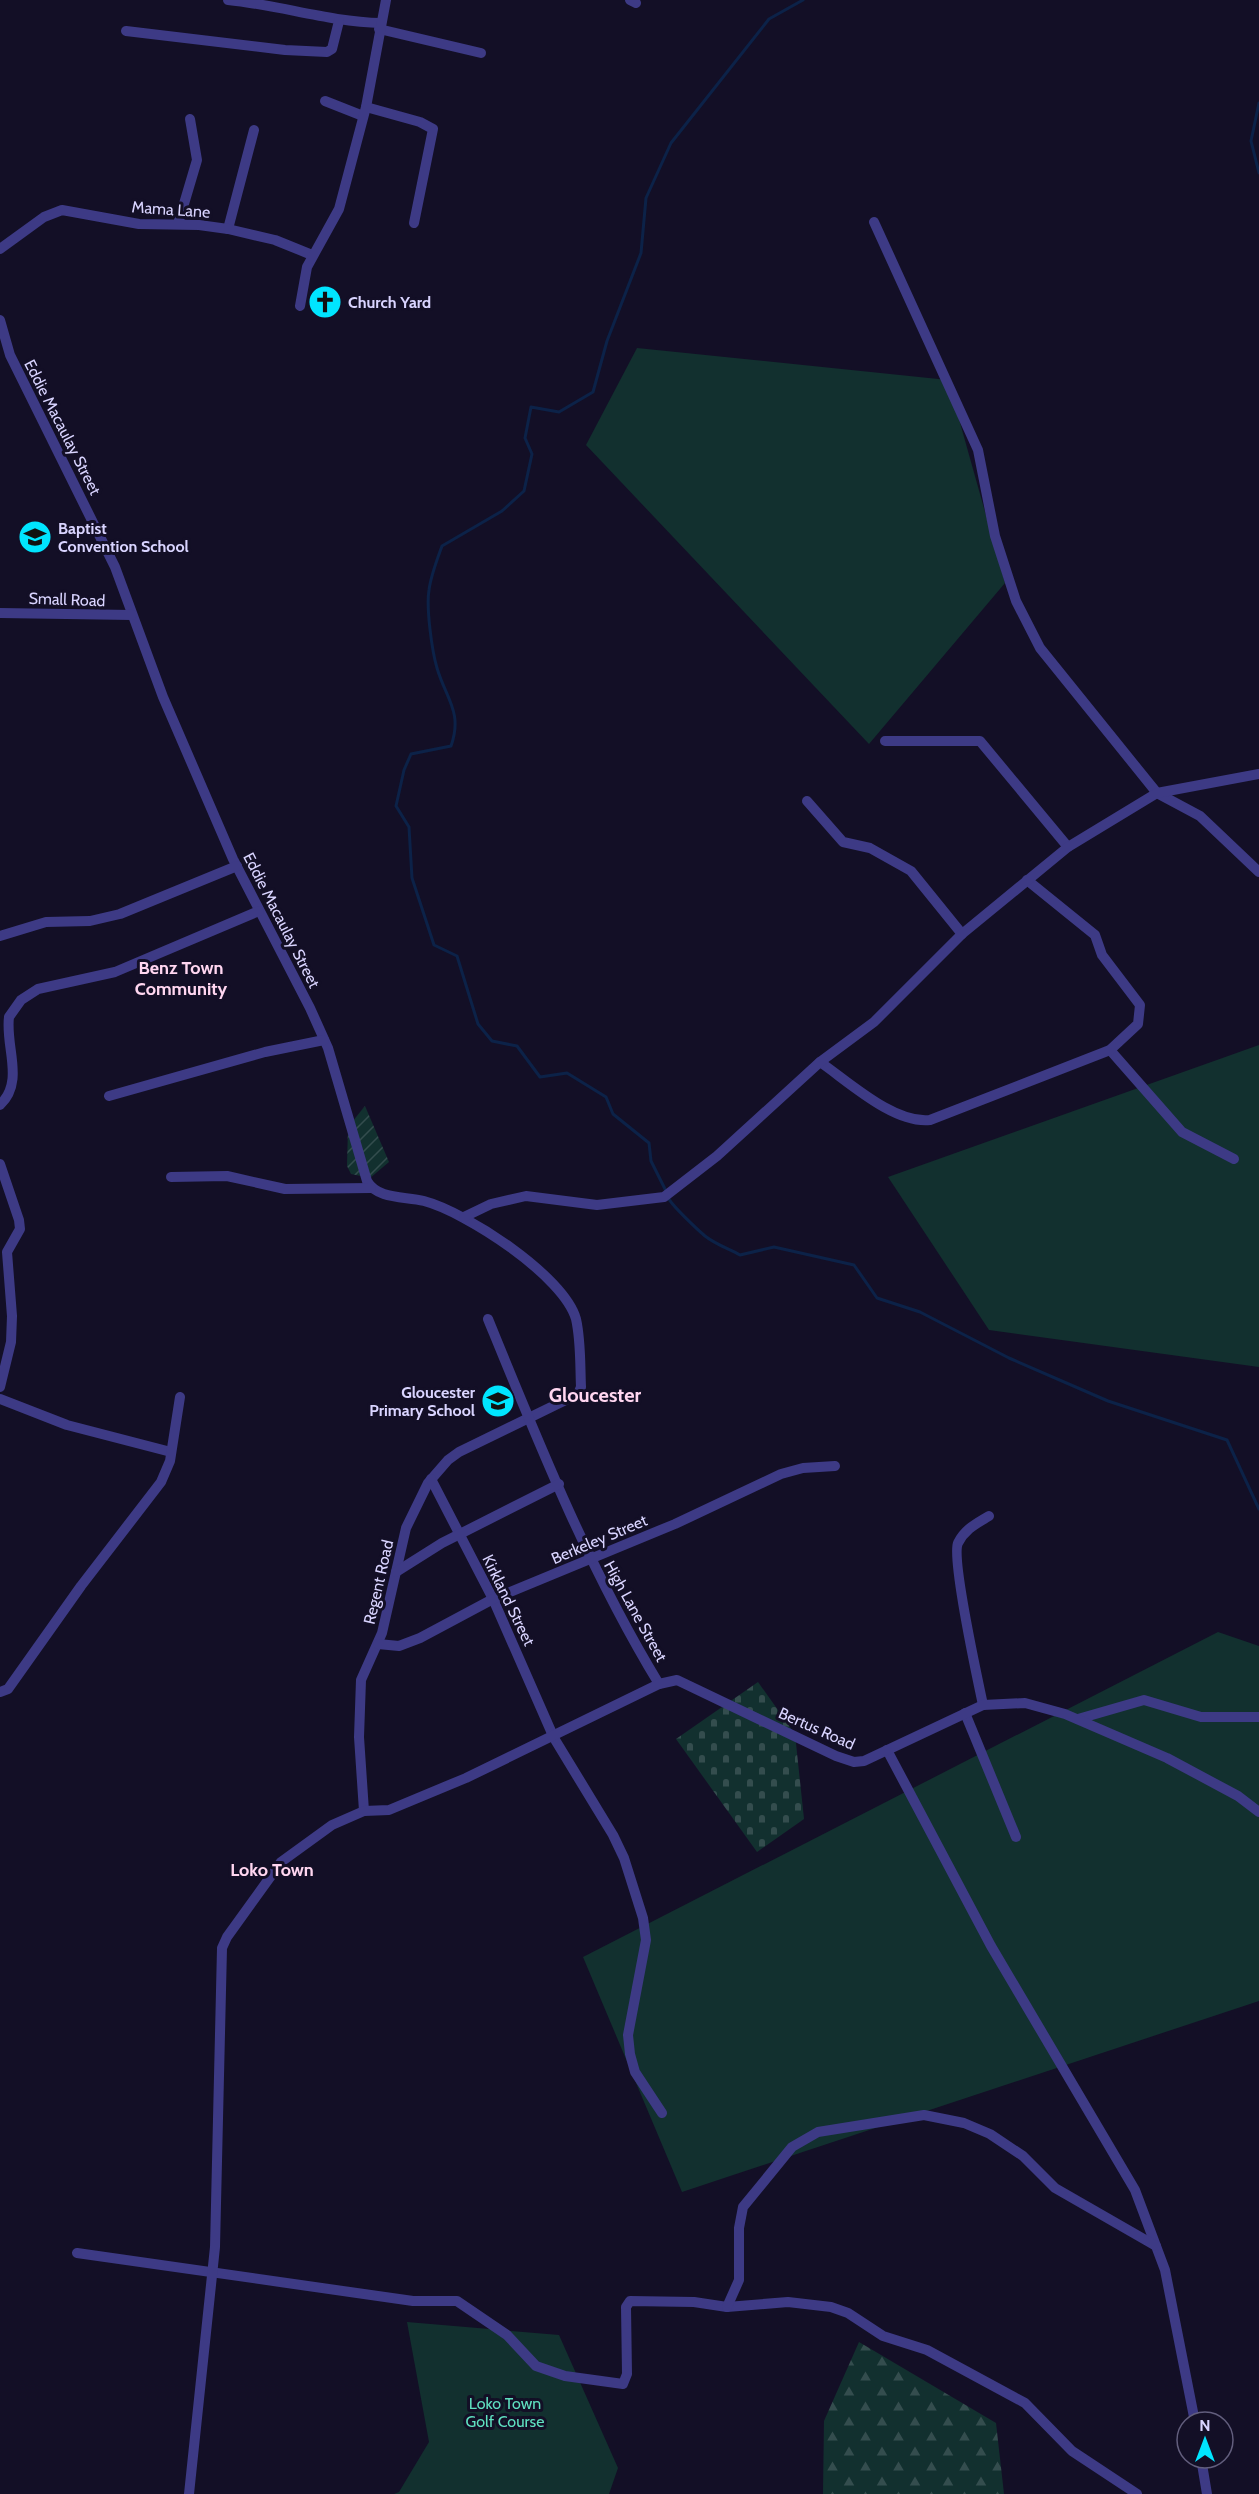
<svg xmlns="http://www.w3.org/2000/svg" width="1259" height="2494" font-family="Cabin,sans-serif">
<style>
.grass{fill:#12302f}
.forest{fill:url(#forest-firs)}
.cemetery{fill:url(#cemetery-stones)}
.garden{fill:url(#garden-furrows)}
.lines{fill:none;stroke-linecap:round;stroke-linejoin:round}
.stream{stroke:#0c2248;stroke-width:3}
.street{stroke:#3d3a85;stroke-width:10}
.labels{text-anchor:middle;stroke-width:6;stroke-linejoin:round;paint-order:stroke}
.street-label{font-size:16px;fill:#d9d4ff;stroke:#130f26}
.poi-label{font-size:16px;font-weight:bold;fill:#d9d4ff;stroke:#130f26;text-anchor:start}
.park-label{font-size:16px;fill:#5fe0c0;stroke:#130f26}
.neighbourhood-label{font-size:18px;font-weight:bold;fill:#ffd6f0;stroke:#130f26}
.quarter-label{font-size:20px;font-weight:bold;fill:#ffd6f0;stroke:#130f26}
</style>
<defs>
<pattern id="forest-firs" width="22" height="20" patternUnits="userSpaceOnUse" patternTransform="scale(1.5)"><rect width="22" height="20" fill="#12302f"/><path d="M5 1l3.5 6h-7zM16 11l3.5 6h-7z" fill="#344d4e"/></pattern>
<pattern id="cemetery-stones" width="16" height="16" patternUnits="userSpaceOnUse" patternTransform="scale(1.5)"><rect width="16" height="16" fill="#12302f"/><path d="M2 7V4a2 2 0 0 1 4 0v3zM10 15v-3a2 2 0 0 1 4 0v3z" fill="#344d4e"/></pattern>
<pattern id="garden-furrows" width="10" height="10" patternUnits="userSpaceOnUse" patternTransform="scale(1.5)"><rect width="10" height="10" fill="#12302f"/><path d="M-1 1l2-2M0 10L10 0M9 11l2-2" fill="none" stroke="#344d4e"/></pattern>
</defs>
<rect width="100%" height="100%" fill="#130f26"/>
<g class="grass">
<polygon points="637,348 948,380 1005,583 869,744 586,445"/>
<polygon points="1259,1045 1259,1367 989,1330 888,1177"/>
<polygon points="1218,1632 1259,1646 1259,2001 682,2192 583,1957"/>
<polygon points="407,2322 559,2335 618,2468 609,2494 394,2494 399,2492 429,2442"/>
</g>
<polygon class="forest" points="859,2342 996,2423 1004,2494 823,2494 824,2421"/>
<polygon class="cemetery" points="758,1682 795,1734 804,1819 757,1852 676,1739"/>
<polygon class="garden" points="365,1106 389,1162 370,1178 351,1174 347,1166 348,1127"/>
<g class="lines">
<g class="stream">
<polyline points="1259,103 1251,141 1259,173"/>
<path d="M666,1191L651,1161L649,1143L613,1114L606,1097L567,1073L540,1077L517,1046L492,1041L478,1024L457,956L434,945L412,878L409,827L396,806L404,770L411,754L451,746C463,712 446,699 437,668C432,651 426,608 429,590C431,575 437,560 442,546L502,511L524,491L532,454L525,438L531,407L559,412L593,392L607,341L641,253L646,198L671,143L769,19L803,0"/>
<path d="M668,1197C670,1204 698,1230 705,1236C715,1244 729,1249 740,1255L774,1247L854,1265L877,1298L920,1312L1009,1358L1108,1401L1227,1440L1259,1509"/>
</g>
<g class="street">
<path d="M228,0C280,5 329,22 381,23"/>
<polyline points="630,0 636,3"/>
<polyline points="379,29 481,53"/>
<polyline points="126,31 285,50 327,52 332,49 339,21"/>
<polyline points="325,101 363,116"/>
<polyline points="366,107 420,122 433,129 414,223"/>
<polyline points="874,222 978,450 995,536 1016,601 1040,648 1157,793 1200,816 1259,872"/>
<polyline points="178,224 197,160 190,119"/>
<polyline points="228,229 254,130"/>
<polyline points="0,249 44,217 62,210 139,224 199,225 228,229 275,240 312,255"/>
<polyline points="300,306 307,267 339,209 366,107 386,0"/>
<path d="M0,320L10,355L115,567L163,697L233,859L310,1008L328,1048L367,1181C378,1200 405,1196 424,1201C466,1212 564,1276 576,1319C581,1341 580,1365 581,1387L578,1394L459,1452L448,1460L428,1483L406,1528L382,1633L361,1680L359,1737L364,1811"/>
<polyline points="0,613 132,615"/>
<polyline points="885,741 980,741 1068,847"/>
<polyline points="807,801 843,842 870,848 911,871 962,934"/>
<polyline points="0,936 46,922 90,921 120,914 237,866"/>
<polyline points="1110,1050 1182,1132 1234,1159"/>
<path d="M820,1062C849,1082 894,1124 930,1120L1110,1050L1138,1024L1140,1005L1102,955L1095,935L1027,880"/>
<polyline points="109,1096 265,1052 324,1040"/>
<path d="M0,1105C25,1081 5,1047 9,1017L21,1000L38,989L115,972L259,911"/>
<polyline points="0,1164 19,1220 20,1229 7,1252 12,1316 11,1342 0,1387"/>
<polyline points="171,1177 227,1176 285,1189 371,1188"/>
<polyline points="464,1217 491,1204 526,1196 597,1205 664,1197 717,1156 820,1062 874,1022 962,934 1068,847 1157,793 1259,774"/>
<path d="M488,1319C539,1444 589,1569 659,1684"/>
<polyline points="0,1399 67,1425 171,1452"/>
<polyline points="431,1479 493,1599 554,1738 613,1835 624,1858 643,1918 646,1940 628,2035 630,2054 635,2072 662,2113"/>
<polyline points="396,1572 442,1543 559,1484"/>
<polyline points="378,1644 399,1646 420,1638 493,1599 675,1524 781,1474 803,1468 835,1466"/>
<polyline points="0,1692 8,1689 81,1586 161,1482 170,1461 180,1397"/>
<path d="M983,1705C978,1681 951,1558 958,1543C965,1529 976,1524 989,1516"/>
<polyline points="965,1713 1016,1837"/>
<polyline points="1078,1719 1144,1700 1201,1717 1259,1717"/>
<polyline points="887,1750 991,1946 1135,2190 1165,2270 1195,2422"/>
<polyline points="77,2253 413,2301 457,2301 507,2335 536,2366 565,2376 623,2384 627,2374 626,2307 630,2301 694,2302 727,2307 788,2302 831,2307 848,2313 883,2336 927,2350 1025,2403 1072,2451 1137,2494"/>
<polyline points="727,2307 739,2280 739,2228 743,2207 792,2147 818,2132 924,2115 964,2123 990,2134 1023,2156 1055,2188 1156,2246"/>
<polyline points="1201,2458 1207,2494"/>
<polyline points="189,2494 215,2247 222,1948 227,1937 281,1862 332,1825 364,1811 389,1810 466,1778 659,1684 677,1680 836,1756 854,1762 864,1761 983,1705 1025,1703 1065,1714 1167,1758 1238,1796 1259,1812"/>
</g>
</g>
<defs>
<symbol id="church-disc" viewBox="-11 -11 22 22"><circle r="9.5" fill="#00e5ff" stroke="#130f26"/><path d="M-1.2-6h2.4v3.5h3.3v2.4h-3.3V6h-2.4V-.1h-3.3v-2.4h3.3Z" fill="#111"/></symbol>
<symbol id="school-disc" viewBox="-11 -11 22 22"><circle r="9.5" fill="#00e5ff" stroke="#130f26"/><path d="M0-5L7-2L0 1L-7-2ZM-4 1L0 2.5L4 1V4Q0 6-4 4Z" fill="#111"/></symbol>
</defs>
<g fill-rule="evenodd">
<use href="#church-disc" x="306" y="283" width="38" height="38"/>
<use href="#school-disc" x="16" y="518" width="38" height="38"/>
<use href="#school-disc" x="479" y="1382" width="38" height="38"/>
</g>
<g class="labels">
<g class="street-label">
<text transform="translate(171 209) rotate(4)" y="6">Mama Lane</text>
<text transform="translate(63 427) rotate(63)" y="6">Eddie Macaulay Street</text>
<text transform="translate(67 599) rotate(2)" y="6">Small Road</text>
<text transform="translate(282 920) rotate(63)" y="6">Eddie Macaulay Street</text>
<text transform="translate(599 1539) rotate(-23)" y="6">Berkeley Street</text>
<text transform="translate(378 1582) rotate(-77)" y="6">Regent Road</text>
<text transform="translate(509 1600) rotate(64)" y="6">Kirkland Street</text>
<text transform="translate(636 1611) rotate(61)" y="6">High Lane Street</text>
<text transform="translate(817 1728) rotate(24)" y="6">Bertus Road</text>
</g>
<g class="poi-label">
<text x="348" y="308">Church Yard</text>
<text x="58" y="534">Baptist<tspan x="58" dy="18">Convention School</tspan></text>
<text x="475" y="1398" text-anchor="end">Gloucester<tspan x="475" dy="18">Primary School</tspan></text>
</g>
<g class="park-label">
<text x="505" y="2409">Loko Town<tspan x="505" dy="18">Golf Course</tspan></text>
</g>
<g class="neighbourhood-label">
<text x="181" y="974">Benz Town<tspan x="181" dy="21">Community</tspan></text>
<text x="272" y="1876">Loko Town</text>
</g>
<g class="quarter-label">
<text x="595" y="1402">Gloucester</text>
</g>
</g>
<g transform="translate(1205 2440)"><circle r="28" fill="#130f26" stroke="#625e7d" stroke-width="1.5"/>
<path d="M0-4.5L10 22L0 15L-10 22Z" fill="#00e5ff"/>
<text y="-9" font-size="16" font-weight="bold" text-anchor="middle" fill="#d9d4ff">N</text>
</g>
</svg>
